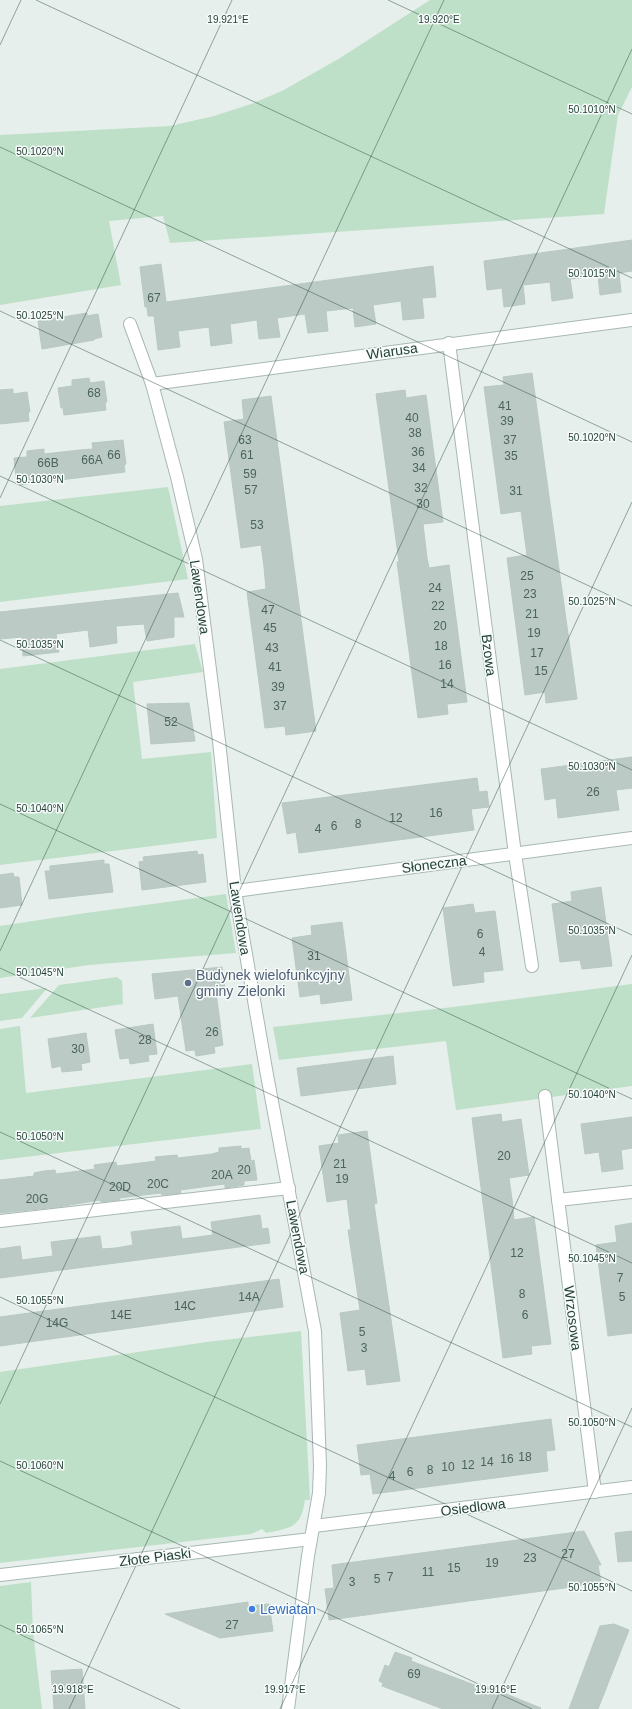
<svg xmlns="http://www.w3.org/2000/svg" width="632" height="1709" font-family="Arial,sans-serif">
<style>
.green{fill:#bfe0c8}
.building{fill:#bbcac4;stroke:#b8c9c2}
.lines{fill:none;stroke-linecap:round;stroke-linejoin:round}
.street-casing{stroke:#a8b8b2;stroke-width:14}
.street{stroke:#fff;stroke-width:12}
.ticks{fill:none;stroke:#24423a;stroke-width:1;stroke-opacity:0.45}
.service-dot{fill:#5c6f8a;stroke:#f7fbf9;stroke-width:1.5}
.shop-dot{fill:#3f7fe0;stroke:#f7fbf9;stroke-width:1.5}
.labels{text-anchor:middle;stroke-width:3;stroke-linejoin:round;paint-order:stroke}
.number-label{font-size:12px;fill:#4a645c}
.street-label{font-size:14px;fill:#24423a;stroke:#f7fbf9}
.service-label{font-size:14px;fill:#4e5e75;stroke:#f7fbf9;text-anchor:start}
.shop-label{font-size:14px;fill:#366cbe;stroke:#f7fbf9;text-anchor:start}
.ticks-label{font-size:10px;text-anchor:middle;fill:#24423a;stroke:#f7fbf9;stroke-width:3;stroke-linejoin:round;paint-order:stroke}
</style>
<rect width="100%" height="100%" fill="#e6efeb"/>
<g class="green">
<polygon points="430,0 632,0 632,87 618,115 604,214 170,243 163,216 109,221 121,285 0,305 0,135 170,126 214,116 251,104 282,91 340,58"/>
<polygon points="168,487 188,579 0,602 0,506"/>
<polygon points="195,644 203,672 133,682 142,759 211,752 217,838 0,865 0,669"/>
<polygon points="226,894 236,953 89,965 0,978 0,926 86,913"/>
<polygon points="117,977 122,981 123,1004 30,1018 59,985"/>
<polygon points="632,984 632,1086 456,1110 446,1041 279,1060 273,1027 453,1007"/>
<polygon points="47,988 22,1018 0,1021 0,994"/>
<polygon points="20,1026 26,1093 252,1064 261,1129 0,1160 0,1029"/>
<path d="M301,1331L310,1500H305C301,1528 291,1528 266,1533L262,1529L251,1534L0,1563V1372L207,1342Z"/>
<polygon points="31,1582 33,1632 42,1709 0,1709 0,1586"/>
</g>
<g class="building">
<polygon points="632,240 632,271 619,273 621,292 600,295 598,276 570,279 573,298 552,301 550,282 523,285 525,304 504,307 502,288 487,290 484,261"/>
<polygon points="161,264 166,302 433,266 436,297 422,298 424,318 403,320 401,301 373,305 376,324 355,327 353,308 326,311 328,331 308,333 305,314 277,318 280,337 259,339 257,320 230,324 232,343 211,346 209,327 178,331 180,347 158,350 154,316 148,316 147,307 145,307 140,267"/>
<polygon points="87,313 87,316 98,314 102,337 94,339 94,340 42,349 38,321"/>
<polygon points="532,373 577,699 546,703 545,692 525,695 507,558 527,555 521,511 501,514 484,387 504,385 503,377"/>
<polygon points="89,378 90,383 104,381 107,402 105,402 106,410 64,415 63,408 61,408 58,388 72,386 72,380"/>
<polygon points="13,389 13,394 27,392 30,412 28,412 29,421 0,424 0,390"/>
<polygon points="405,390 406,398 426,395 443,522 423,524 427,558 429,568 449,565 467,702 447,704 448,714 418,718 397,562 399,562 376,394"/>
<polygon points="271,396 316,731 286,735 285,726 265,728 247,592 266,589 264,567 261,545 241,548 224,422 244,419 242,400"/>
<polygon points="123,440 126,464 124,465 125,472 19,485 18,477 16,478 14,458 27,457 27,451 44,449 44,454 80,450 93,449 92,443"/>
<polygon points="178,593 184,617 174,617 174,637 147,641 144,624 116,626 117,643 90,647 88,630 56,634 59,652 23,656 22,637 0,639 0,612"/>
<polygon points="189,703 195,741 151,744 147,704"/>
<polygon points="632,757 632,788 616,790 619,810 558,818 556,798 545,800 541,769"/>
<polygon points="477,778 479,792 487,791 489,807 471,809 474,830 299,853 296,832 287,834 282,803"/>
<polygon points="197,851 198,855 203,854 206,882 142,890 139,862 144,861 143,857"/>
<polygon points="104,860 104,864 109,864 113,892 49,899 45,871 50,871 50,866"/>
<polygon points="13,873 14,877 19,877 22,905 0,908 0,875"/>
<polygon points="601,887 612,966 582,969 580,960 560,962 552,904 572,901 571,892"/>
<polygon points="473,904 475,913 495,911 503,970 483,972 484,982 453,986 443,908"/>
<polygon points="342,922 352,1000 321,1004 320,994 300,997 292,938 312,935 311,926"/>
<polygon points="222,967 225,991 216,992 223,1045 214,1047 215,1053 196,1056 195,1050 186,1051 178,996 155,999 152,974"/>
<polygon points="153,1024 157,1054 148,1055 149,1061 130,1064 129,1058 120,1059 115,1030"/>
<polygon points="86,1033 90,1062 81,1064 82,1070 62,1072 61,1066 52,1068 48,1039"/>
<polygon points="393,1056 396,1084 301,1096 297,1068"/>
<polygon points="501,1114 502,1122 521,1119 529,1175 509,1178 512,1199 514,1220 534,1217 551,1344 531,1346 532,1354 503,1358 472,1118"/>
<polygon points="632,1117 632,1148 621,1150 623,1169 602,1172 599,1152 585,1154 581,1124"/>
<polygon points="367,1131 377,1203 374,1204 400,1381 367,1385 365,1369 348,1371 340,1313 360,1310 348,1230 351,1230 347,1199 327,1202 319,1146 339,1143 338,1135"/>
<polygon points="241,1146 241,1149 249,1148 251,1161 254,1160 257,1180 244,1181 244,1185 225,1188 225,1184 180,1190 181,1193 162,1195 161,1193 119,1198 120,1200 101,1202 100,1200 58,1207 0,1213 0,1180 34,1176 34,1173 44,1171 55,1170 56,1174 95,1169 94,1165 116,1162 117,1166 156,1161 155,1157 177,1155 178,1158 212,1154 219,1152 219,1148"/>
<polygon points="260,1215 262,1229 268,1228 270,1243 0,1278 0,1249 20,1246 22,1260 53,1256 51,1242 100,1236 102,1249 116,1248 133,1245 131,1232 180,1226 182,1239 213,1235 211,1222"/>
<polygon points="632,1223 632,1333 608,1336 596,1245 617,1242 615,1226"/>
<polygon points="279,1279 283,1307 0,1346 0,1317"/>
<polygon points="551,1419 555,1450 546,1451 548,1471 373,1494 370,1474 361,1475 357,1445"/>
<polygon points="584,1531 601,1565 598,1565 601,1583 329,1620 325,1589 334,1588 332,1565"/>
<polygon points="632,1531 632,1561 618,1562 615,1533"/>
<polygon points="248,1602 248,1606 269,1604 273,1631 220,1638 165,1614"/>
<polygon points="614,1624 629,1630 598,1709 569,1709 600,1626"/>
<polygon points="395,1652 412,1658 411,1661 485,1689 486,1686 541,1708 540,1709 443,1709 382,1686 383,1683 379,1681 385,1665 389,1667"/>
<polygon points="82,1669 85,1709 54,1709 51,1671"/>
</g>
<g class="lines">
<defs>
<g id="street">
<polyline points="130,324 152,384 177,477 196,559 219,741 235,891 267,1075 315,1331 320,1466 319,1493 308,1556 288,1709"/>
<polyline points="449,343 515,854 532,966"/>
<polyline points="152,384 632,320"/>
<polyline points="235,891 632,838"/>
<polyline points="545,1096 595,1492"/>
<polyline points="558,1200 632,1192"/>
<polyline points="0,1221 289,1188"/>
<polyline points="314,1526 632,1487"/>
<polyline points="0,1575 311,1539"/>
</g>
</defs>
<use href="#street" class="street-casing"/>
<use href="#street" class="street"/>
</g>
<path class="ticks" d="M36,0L632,278M388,0L632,114M0,45L21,0M0,147L632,442M0,311L632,606M0,476L632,770M0,498L232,0M0,640L632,935M0,804L632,1099M0,951L444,0M0,968L632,1263M0,1132L632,1427M0,1297L632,1591M0,1404L632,49M0,1461L532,1709M0,1625L180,1709M69,1709L632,502M280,1709L632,955M492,1709L632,1408"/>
<circle class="service-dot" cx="188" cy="983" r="4"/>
<circle class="shop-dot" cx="252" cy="1609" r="4"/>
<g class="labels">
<g class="number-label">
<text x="154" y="302">67</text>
<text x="94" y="397">68</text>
<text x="505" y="410">41</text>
<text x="412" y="422">40</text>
<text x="507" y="425">39</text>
<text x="415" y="437">38</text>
<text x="245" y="444">63</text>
<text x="510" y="444">37</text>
<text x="418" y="456">36</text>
<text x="114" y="459">66</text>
<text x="247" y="459">61</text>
<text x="511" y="460">35</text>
<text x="92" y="464">66A</text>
<text x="48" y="467">66B</text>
<text x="419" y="472">34</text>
<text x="250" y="478">59</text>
<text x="421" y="492">32</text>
<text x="251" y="494">57</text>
<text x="516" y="495">31</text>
<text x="423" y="508">30</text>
<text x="257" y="529">53</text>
<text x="527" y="580">25</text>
<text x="435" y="592">24</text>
<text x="530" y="598">23</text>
<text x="438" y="610">22</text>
<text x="268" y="614">47</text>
<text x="532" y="618">21</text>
<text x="440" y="630">20</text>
<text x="270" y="632">45</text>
<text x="534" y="637">19</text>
<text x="441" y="650">18</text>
<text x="272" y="652">43</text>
<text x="537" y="657">17</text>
<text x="445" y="669">16</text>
<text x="275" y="671">41</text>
<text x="541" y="675">15</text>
<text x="447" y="688">14</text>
<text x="278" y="691">39</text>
<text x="280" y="710">37</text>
<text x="171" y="726">52</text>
<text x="593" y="796">26</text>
<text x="436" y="817">16</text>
<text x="396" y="822">12</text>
<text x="358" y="828">8</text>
<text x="334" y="830">6</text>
<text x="318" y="833">4</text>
<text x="480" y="938">6</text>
<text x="482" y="956">4</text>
<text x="314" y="960">31</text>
<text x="212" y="1036">26</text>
<text x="145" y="1044">28</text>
<text x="78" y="1053">30</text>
<text x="504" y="1160">20</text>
<text x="340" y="1168">21</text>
<text x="244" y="1174">20</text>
<text x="222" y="1179">20A</text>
<text x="342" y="1183">19</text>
<text x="158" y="1188">20C</text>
<text x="120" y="1191">20D</text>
<text x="37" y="1203">20G</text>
<text x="517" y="1257">12</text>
<text x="620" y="1282">7</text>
<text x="522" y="1298">8</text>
<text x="249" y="1301">14A</text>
<text x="622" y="1301">5</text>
<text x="185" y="1310">14C</text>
<text x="121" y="1319">14E</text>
<text x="525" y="1319">6</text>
<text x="57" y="1327">14G</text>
<text x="362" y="1336">5</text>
<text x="364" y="1352">3</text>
<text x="525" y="1461">18</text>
<text x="507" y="1463">16</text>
<text x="487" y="1466">14</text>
<text x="468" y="1469">12</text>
<text x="448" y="1471">10</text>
<text x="430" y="1474">8</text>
<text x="410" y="1476">6</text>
<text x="392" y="1480">4</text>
<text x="568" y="1558">27</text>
<text x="530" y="1562">23</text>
<text x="492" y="1567">19</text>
<text x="454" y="1572">15</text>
<text x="428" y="1576">11</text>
<text x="390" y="1581">7</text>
<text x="377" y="1583">5</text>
<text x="352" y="1586">3</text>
<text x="232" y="1629">27</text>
<text x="414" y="1678">69</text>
</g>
<g class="street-label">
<text transform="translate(392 351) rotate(-8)" y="5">Wiarusa</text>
<text transform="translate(200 597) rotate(82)" y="5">Lawendowa</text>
<text transform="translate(489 655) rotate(83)" y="5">Bzowa</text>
<text transform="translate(434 864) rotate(-7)" y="5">Słoneczna</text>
<text transform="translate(240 918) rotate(81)" y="5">Lawendowa</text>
<text transform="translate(298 1237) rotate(79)" y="5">Lawendowa</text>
<text transform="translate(573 1318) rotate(83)" y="5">Wrzosowa</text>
<text transform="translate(473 1507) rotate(-7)" y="5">Osiedlowa</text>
<text transform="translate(155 1557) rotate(-7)" y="5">Złote Piaski</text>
</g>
<g class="service-label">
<text x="196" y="980">Budynek wielofunkcyjny<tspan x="196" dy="16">gminy Zielonki</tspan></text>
</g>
<g class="shop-label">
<text x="260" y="1614">Lewiatan</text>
</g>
</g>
<g class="ticks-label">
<text x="228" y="23">19.921°E</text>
<text x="439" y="23">19.920°E</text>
<text x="592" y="113">50.1010°N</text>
<text x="40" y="155">50.1020°N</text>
<text x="592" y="277">50.1015°N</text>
<text x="40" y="319">50.1025°N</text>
<text x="592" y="441">50.1020°N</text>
<text x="40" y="483">50.1030°N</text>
<text x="592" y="605">50.1025°N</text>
<text x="40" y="648">50.1035°N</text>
<text x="592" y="770">50.1030°N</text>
<text x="40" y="812">50.1040°N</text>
<text x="592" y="934">50.1035°N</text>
<text x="40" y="976">50.1045°N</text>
<text x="592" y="1098">50.1040°N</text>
<text x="40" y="1140">50.1050°N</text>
<text x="592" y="1262">50.1045°N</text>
<text x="40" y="1304">50.1055°N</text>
<text x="592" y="1426">50.1050°N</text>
<text x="40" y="1469">50.1060°N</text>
<text x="592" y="1591">50.1055°N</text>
<text x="40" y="1633">50.1065°N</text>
<text x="73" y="1693">19.918°E</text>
<text x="285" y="1693">19.917°E</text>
<text x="496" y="1693">19.916°E</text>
</g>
</svg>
